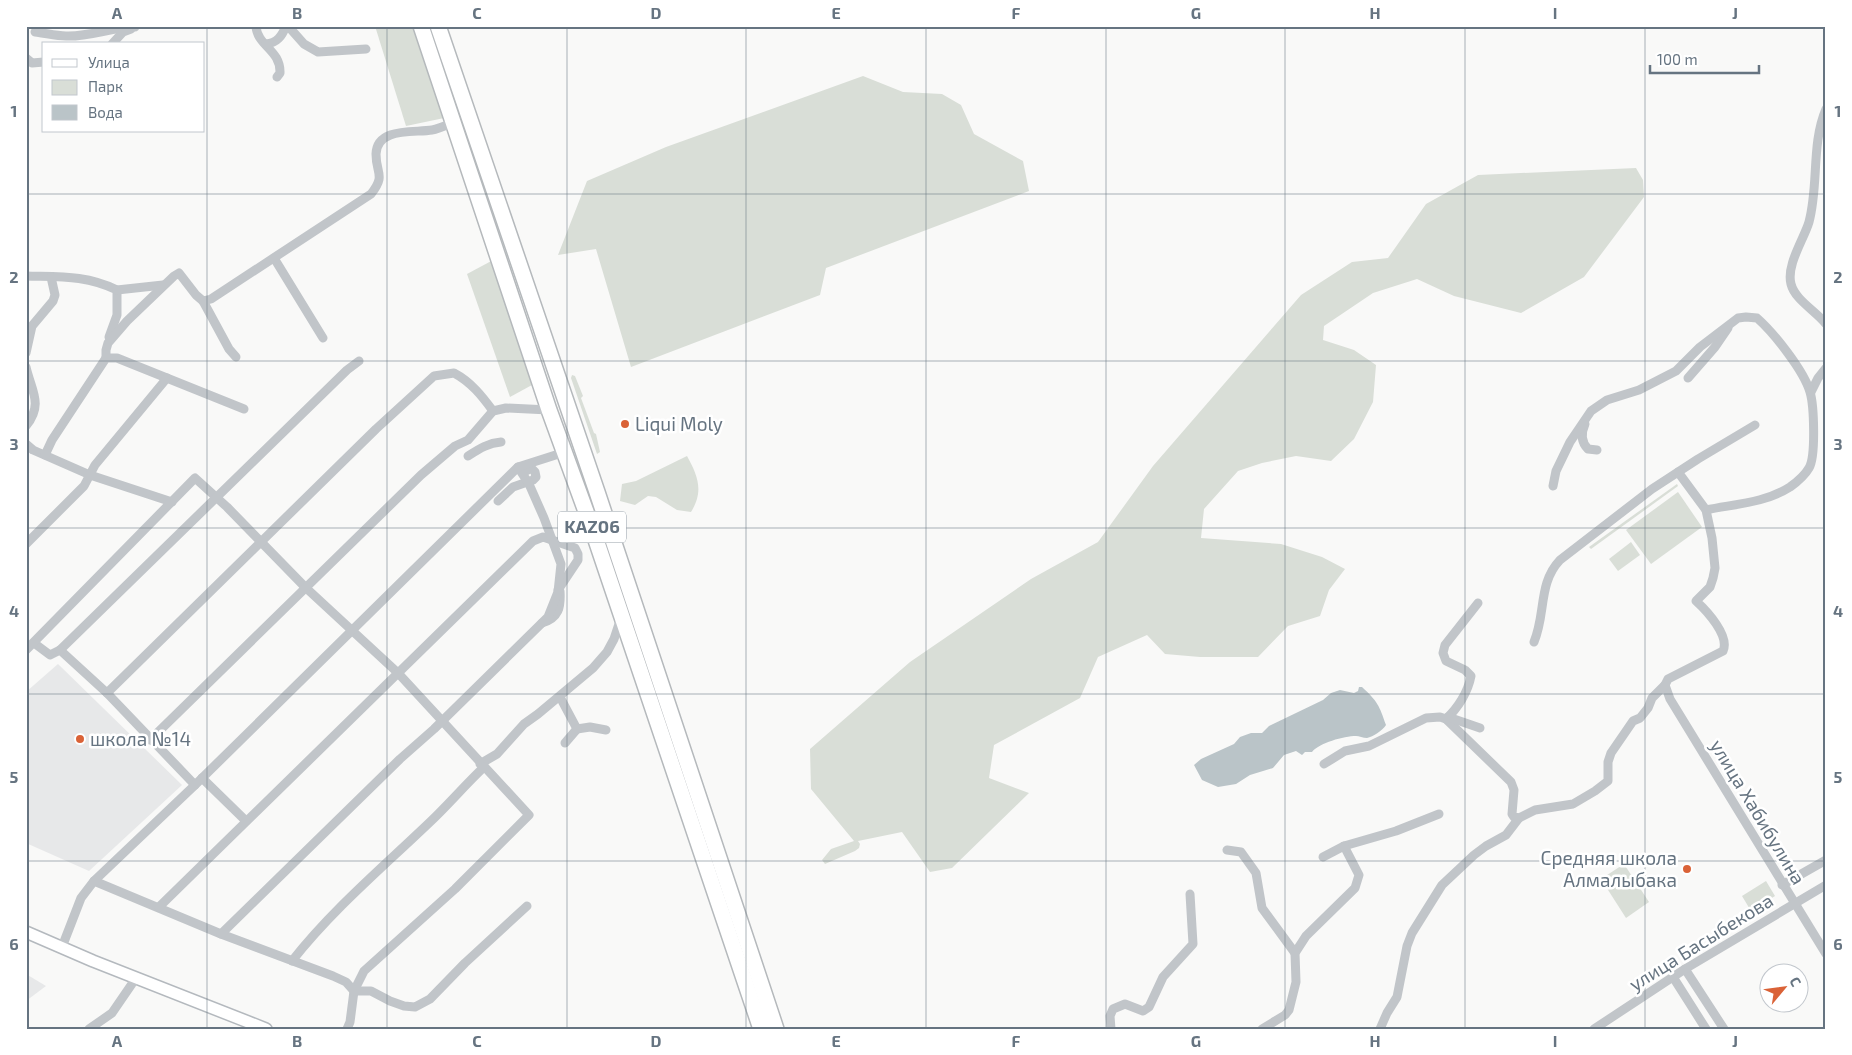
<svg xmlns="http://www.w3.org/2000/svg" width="1852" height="1055" font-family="'Exo 2',sans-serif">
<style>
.built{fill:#e7e8e9}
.green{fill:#d9ded7}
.water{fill:#bac4c8}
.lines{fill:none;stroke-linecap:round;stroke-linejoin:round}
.secondary-casing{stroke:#b4b9be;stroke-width:14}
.highway-casing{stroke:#b5b9bc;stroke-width:18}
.street{stroke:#c1c5c9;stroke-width:9}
.secondary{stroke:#fff;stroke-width:11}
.highway{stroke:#fff;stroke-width:15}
.grid{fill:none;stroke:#667481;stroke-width:1;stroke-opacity:0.55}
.poi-dot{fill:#da6237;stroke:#fff;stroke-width:2}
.labels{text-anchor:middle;stroke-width:5;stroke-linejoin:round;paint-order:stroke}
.shield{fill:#fff;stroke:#949ea7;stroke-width:1}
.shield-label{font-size:18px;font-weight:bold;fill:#667481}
.poi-label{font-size:19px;fill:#667481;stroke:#fff;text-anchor:start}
.street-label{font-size:19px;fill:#667481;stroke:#fff}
.neatline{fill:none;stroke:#667481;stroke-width:2}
.grid-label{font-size:16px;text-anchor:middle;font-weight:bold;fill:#667481}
</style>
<rect width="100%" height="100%" fill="#f9f9f8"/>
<g class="built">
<polygon points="58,664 182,785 89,871 26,843 26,692"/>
<polygon points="26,974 46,986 26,1001"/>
</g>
<g class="green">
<polygon points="375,26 418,26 449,117 406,126"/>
<polygon points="863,76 903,92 942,94 961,105 974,134 1023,161 1029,191 826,268 820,295 631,367 596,249 558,255 587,181 666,147"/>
<polygon points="1636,168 1643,180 1644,197 1584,277 1521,313 1454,296 1417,279 1373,293 1324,326 1323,340 1354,350 1376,365 1373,402 1354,439 1331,461 1296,456 1262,463 1238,471 1204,509 1201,538 1281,544 1322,557 1345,569 1329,590 1320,616 1288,626 1258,657 1200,657 1165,654 1147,635 1098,657 1080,698 994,745 989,778 1029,793 952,868 930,872 902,832 858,841 860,844 859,848 855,851 825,864 822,860 831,849 854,841 811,789 810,749 910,662 1031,579 1098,542 1153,466 1301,295 1352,262 1388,258 1426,204 1478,175"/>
<polygon points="495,259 535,380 532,385 510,397 467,274"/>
<polygon points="572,375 575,376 583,396 581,398 594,433 596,434 600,452 597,454 571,378"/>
<path d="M687,456C698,476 704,491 691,512L677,510L656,497L648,496L635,505L620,501L622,484L636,481Z"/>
<polygon points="1677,484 1678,486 1591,549 1589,547"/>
<polygon points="1678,492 1702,527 1651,564 1626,530"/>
<polygon points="1631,542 1640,555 1618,571 1609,559"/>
<polygon points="1624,864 1649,902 1626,918 1601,879"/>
<polygon points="1766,881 1775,896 1751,911 1742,896"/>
</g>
<path class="water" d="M1359,687H1362C1378,702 1379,705 1386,725C1383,730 1373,737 1367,738C1363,738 1359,736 1356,736C1344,736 1319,743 1312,752H1305L1302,755L1296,751L1284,755L1273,768L1250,775L1236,784L1218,787L1202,780L1194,765L1201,759L1234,744L1240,737L1251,733H1262L1269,726L1323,700L1331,693L1340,690L1354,693L1358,691Z"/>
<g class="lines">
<defs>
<polyline id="secondary" points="26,932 93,961 266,1029"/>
<g id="highway">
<polyline points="421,26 549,410 592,528 761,1029"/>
<polyline points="438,26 597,492 776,1029"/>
</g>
</defs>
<use href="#secondary" class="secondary-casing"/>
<use href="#highway" class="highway-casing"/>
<g class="street">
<path d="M256,26C257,46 281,50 280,73L277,77"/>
<polyline points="288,26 304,44 318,52 366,49"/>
<path d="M35,32C45,33 56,36 66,36C90,37 112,27 135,27"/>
<polyline points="112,44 123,32 131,29"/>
<path d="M266,44C277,43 282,36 286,26"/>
<polyline points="26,58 32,63 44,62"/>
<path d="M1826,109C1811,144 1819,185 1809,222C1804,239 1786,265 1791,284C1795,300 1816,311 1826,324"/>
<polyline points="274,258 323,338"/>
<path d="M26,276C60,277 86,275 117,290V315L109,337"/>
<polyline points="117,290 163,285"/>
<polyline points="203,301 229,349 236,357"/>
<polyline points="26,353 32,326 53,301 55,295 51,277"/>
<path d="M106,358V350L108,343L127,321L174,276L179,273L196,295L203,301L211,299L371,194C386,175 376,174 376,154C377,127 414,133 432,130C439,129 447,125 454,122"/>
<path d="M26,367C31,390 44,404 26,426"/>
<polyline points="1688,378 1715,347 1728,328"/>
<polyline points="1811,392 1818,378 1826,368"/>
<path d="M1585,424C1581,433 1581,442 1588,449L1597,450"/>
<polyline points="26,444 33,450 90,475 172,502"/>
<polyline points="45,455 52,440 106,358 117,358 244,409"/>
<path d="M468,456C479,449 488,443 501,442"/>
<path d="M1553,486L1556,471L1570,442L1591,411L1607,400L1639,390L1676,371L1700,347L1738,318L1746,317L1757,318C1774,333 1804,371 1810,392C1814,405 1816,457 1809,468C1805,475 1797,482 1790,487C1765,503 1735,504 1706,510"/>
<polyline points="498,501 513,487 533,480 536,477 535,472 531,468 523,473"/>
<polyline points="26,544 84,486 95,465 167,378"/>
<path d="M1478,603L1445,645L1443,653L1446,661L1465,670L1471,676C1468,692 1458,708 1446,719L1511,782L1514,790L1512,814L1514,817L1519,818"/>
<path d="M1534,642C1546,614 1538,583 1560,560L1652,489L1698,459L1755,425"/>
<polyline points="34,643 50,655 60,650 107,693 195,785"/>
<polyline points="26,650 195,478 227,507 305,587 398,673 529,815 455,889 364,971 354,991 350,1022 347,1029"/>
<polyline points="60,650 347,370 359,361"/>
<polyline points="1665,685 1670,699 1826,954"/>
<path d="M107,693L376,429L434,376L454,373C471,382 482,396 493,411"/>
<polyline points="560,697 577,729 590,727 606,730"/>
<polyline points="1448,717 1480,728"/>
<polyline points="150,740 421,475 455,446 468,440 493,411 506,408 549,410"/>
<polyline points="565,743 577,729"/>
<polyline points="480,764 497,754 524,724 538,714 593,668 607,652 614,639 622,615"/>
<polyline points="1324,764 1345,751 1369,746 1426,718 1440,717 1446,719"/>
<polyline points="202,778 246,821"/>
<polyline points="1227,850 1241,852 1256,873 1262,908 1295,953"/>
<polyline points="1323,857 1344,846 1396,831 1439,814"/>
<polyline points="94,881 221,934 333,976 346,982 354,991 371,991 390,1001 404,1006 415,1007 430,999 465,963 527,906"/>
<polyline points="1782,885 1826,860"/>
<path d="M159,907L533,541L543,537L575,548L578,554V560L558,590L560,591C561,607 559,618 542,623"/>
<polyline points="221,934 400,759 434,729 548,617 558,592 561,564 544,518 529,484 518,467"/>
<polyline points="62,947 81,898 94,881 195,785 518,467 565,452"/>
<path d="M292,961C332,910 383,867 430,822C448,805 465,785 484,767"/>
<polyline points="1685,969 1724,1029"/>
<polyline points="1673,977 1706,1029"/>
<polyline points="89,1029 112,1013 136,978"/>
<polyline points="1111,1029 1110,1016 1113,1009 1125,1004 1143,1011 1149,1007 1163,977 1193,944 1190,894"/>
<polyline points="1262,1029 1285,1015 1289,1010 1296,982 1295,953 1306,936 1355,888 1359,875 1344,846"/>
<path d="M1380,1029L1387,1013L1397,997L1407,946L1412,933L1442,885L1474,855L1486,846L1506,835L1519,818L1535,810L1573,804L1595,791L1608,781V762L1611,753L1633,721L1640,718L1648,708L1652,698L1665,685L1668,679L1723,651C1730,636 1707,611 1696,601L1710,587L1713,578L1715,568L1712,538L1706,510L1678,472"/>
<polyline points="1594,1029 1685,969 1826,885"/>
</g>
<use href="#secondary" class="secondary"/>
<use href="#highway" class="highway"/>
</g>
<path class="grid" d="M207,26V1029M387,26V1029M567,26V1029M746,26V1029M926,26V1029M1106,26V1029M1285,26V1029M1465,26V1029M1645,26V1029M26,194H1826M26,361H1826M26,528H1826M26,694H1826M26,861H1826"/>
<g class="poi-dot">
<circle cx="625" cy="424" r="5"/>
<circle cx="80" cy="739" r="5"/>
<circle cx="1687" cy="869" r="5"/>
</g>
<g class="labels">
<rect class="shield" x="558" y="511.5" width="68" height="31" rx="4"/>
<g class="shield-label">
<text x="592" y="533">KАZ06</text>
</g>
<g class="poi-label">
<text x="635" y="431">Liqui Moly</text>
<text x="90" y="746">школа №14</text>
<text x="1677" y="865" text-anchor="end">Средняя школа<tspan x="1677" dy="22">Алмалыбака</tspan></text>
</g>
<g class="street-label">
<text transform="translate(1758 812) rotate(59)" y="7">улица Хабибулина</text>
<text transform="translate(1701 942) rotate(-32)" y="7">улица Басыбекова</text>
</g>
</g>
<rect width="1852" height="1055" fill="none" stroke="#ffffff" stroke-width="55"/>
<rect x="42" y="42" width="162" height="90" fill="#ffffff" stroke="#c2c7cd"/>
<rect x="52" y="59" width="25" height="8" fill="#ffffff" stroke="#c2c7cd"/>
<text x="88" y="68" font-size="15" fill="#667481">Улица</text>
<rect x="52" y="80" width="25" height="15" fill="#d9ded7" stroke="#c2c7cd"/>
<text x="88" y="92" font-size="15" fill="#667481">Парк</text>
<rect x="52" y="105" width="25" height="15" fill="#bac4c8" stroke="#c2c7cd"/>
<text x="88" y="118" font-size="15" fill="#667481">Вода</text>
<g transform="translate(1784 988) rotate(61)"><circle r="24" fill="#ffffff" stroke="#c2c7cd"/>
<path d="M0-4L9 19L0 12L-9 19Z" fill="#da6237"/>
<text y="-8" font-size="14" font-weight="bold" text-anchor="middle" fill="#667481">С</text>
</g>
<path d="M1650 65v8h109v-8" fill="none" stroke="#667481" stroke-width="2.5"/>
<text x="1657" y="65" font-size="15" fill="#667481" stroke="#ffffff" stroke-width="4" paint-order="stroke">100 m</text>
<rect x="28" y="28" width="1796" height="1000" class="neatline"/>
<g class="grid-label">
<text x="117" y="19">A</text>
<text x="297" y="19">B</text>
<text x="477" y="19">C</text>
<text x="656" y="19">D</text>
<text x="836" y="19">E</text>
<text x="1016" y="19">F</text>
<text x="1196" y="19">G</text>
<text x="1375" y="19">H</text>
<text x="1555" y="19">I</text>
<text x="1735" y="19">J</text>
<text x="14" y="117">1</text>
<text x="1838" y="117">1</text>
<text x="14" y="283">2</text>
<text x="1838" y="283">2</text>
<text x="14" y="450">3</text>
<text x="1838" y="450">3</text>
<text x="14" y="617">4</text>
<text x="1838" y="617">4</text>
<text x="14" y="783">5</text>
<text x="1838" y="783">5</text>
<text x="14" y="950">6</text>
<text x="1838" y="950">6</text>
<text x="117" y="1047">A</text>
<text x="297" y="1047">B</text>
<text x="477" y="1047">C</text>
<text x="656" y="1047">D</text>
<text x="836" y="1047">E</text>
<text x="1016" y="1047">F</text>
<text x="1196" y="1047">G</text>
<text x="1375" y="1047">H</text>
<text x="1555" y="1047">I</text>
<text x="1735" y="1047">J</text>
</g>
</svg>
